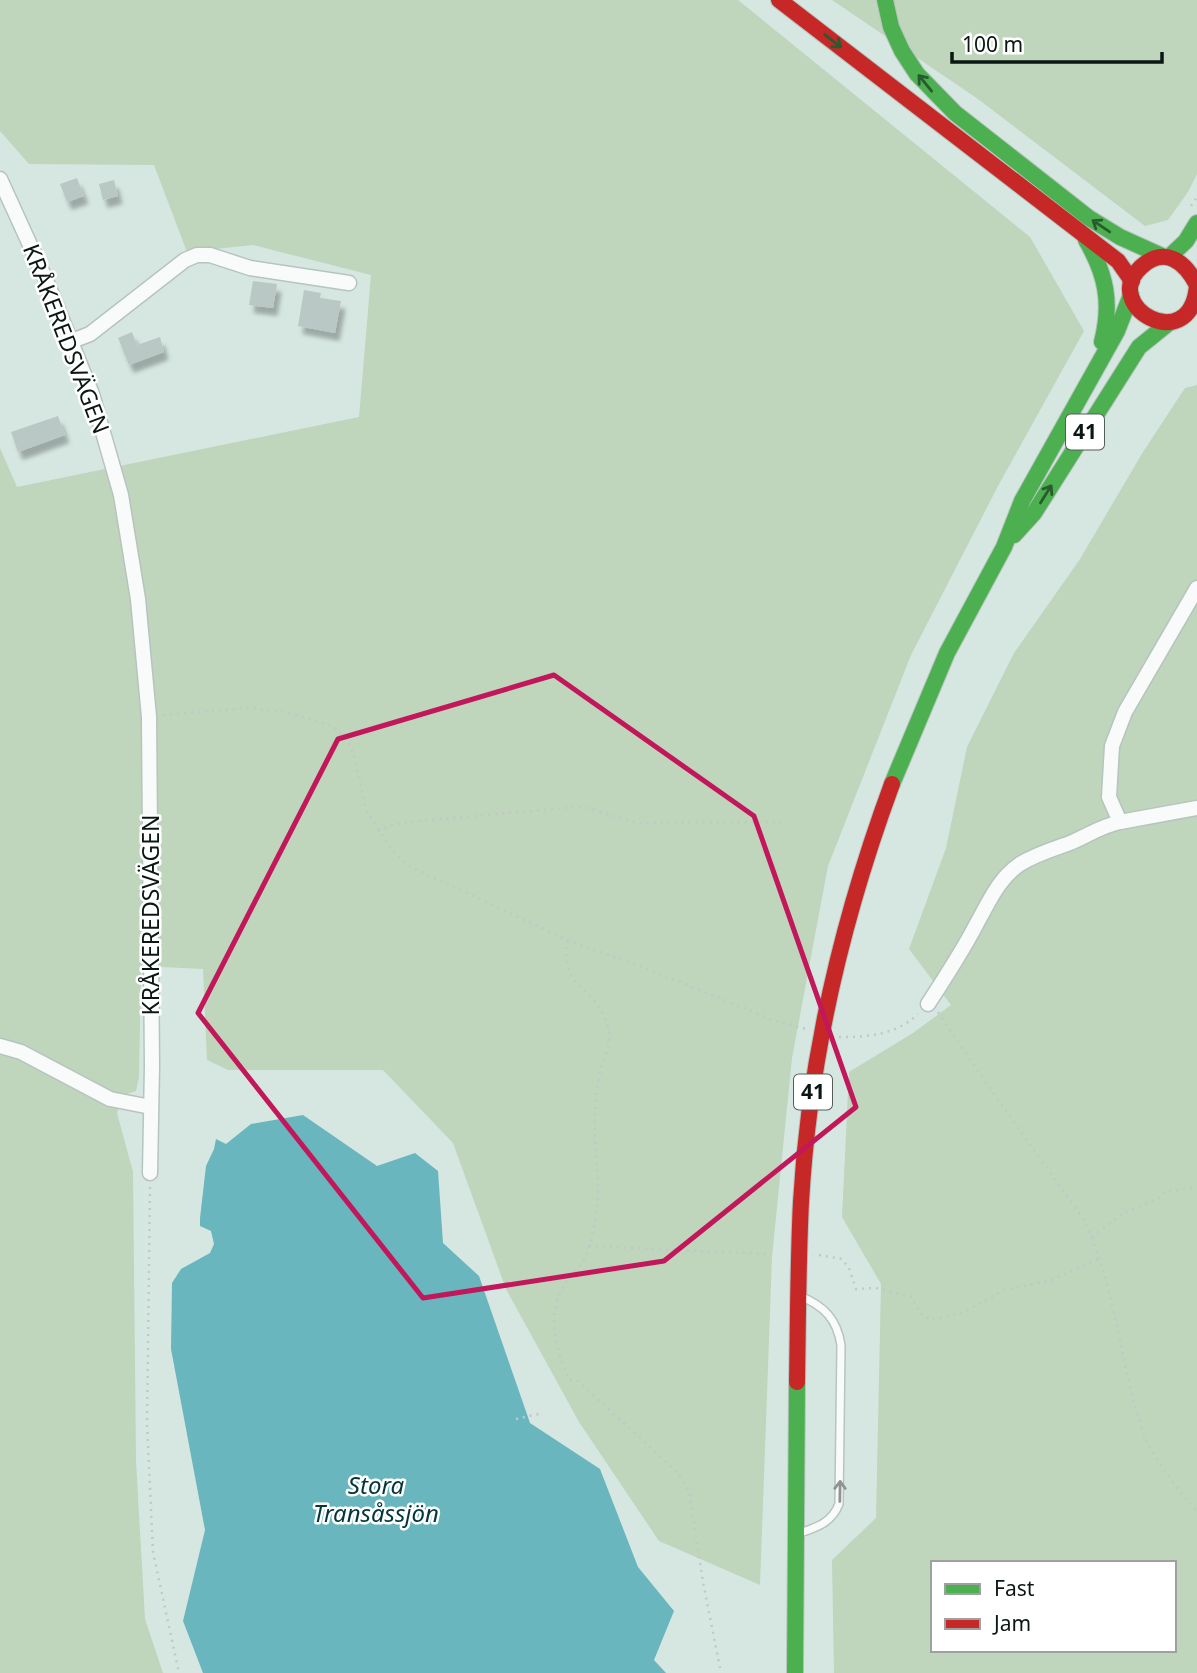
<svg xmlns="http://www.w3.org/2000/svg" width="1197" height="1673" font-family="'Noto Sans',sans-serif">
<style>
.green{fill:#bfd5bc;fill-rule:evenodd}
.water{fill:#69b6be}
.building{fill:#b9c8c4;filter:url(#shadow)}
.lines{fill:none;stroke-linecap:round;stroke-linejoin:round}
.lane-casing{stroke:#b6c4bf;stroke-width:10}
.street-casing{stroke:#b6c4bf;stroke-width:17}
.fast-casing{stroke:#b6c4bf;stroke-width:18}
.jam-casing{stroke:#b6c4bf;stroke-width:18}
.path{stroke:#c1c8c6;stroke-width:2.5;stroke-dasharray:2 5;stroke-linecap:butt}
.lane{stroke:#f9fbfa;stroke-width:7}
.street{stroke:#f9fbfa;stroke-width:14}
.fast{stroke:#4caf50;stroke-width:16}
.jam{stroke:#c62828;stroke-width:16}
.oneway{stroke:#285b2e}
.oneway2{stroke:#8e9492}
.marked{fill:none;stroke:#c2185b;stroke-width:5;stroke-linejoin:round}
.labels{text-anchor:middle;stroke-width:5;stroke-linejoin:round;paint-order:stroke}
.shield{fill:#fff;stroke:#545d5a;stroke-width:2}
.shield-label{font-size:21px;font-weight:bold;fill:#0b1713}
.street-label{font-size:23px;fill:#0b1713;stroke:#fff}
.water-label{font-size:24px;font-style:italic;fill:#04363c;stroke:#fff}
</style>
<defs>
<filter id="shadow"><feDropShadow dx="4.5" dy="8" stdDeviation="2" flood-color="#0004"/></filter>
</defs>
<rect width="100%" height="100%" fill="#d6e7e1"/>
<g class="green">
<polygon points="0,0 738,0 1030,237 1084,331 998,486 911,655 828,866 792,1058 772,1257 760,1585 659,1541 579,1422 506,1289 453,1143 383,1070 228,1070 207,1060 203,969 141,966 139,1077 136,1091 124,1095 117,1113 133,1172 136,1461 145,1619 163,1673 0,1673 0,448 17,487 359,417 371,275 253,245 187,252 154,165 29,164 0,131"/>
<polygon points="832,0 1197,0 1197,174 1188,192 1168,220 1145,226 978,99"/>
<path d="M1197,385V1673H834L832,1560L876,1518L881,1284L842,1217L849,1072L913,1033L951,1005L909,949L946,848L967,747L1014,653L1080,559L1143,452L1185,388ZM933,1563H1174V1650H933Z"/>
</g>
<polygon class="water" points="303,1115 377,1166 415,1153 438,1171 443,1243 479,1276 530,1423 600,1469 638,1567 674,1611 654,1660 666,1673 203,1673 183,1621 205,1530 171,1349 172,1283 181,1269 210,1253 214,1244 211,1231 200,1226 200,1218 206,1166 214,1149 216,1139 226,1144 251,1124"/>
<g class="building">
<polygon points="77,178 84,196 67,202 60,184"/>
<polygon points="114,180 118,196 103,200 99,184"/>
<polygon points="253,281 277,284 273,308 249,305"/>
<polygon points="304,290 321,293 320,298 341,301 335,333 298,326"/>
<polygon points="132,332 137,345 160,337 164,352 129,365 118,338"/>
<polygon points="58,416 65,435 18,452 11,432"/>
</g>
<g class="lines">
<defs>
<path id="lane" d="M800,1533C818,1527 832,1522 839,1504L841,1345C837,1319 824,1306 800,1296"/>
<g id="street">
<polyline points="0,179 46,280 92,394 121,495 138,599 149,717 152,1066 150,1173"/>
<polyline points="72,341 90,334 185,260 197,255 210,255 250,268 349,283"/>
<polyline points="1120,822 1197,808"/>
<path d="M928,1004C945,978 962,952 976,925C989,902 998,879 1020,864C1036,854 1053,849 1070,843C1087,836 1101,826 1120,822L1109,797L1112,746L1125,712L1197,588"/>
<polyline points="0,1046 21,1052 110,1099 151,1107"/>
</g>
<g id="fast">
<polyline points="885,0 891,27 902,51 917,74 955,113 1089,218 1120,237 1162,256"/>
<path d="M1086,240C1106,274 1112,303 1102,342"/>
<polyline points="1169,257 1186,241 1197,223"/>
<polyline points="1014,535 1034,513 1139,347 1170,322"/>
<polyline points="892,784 947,653 1004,547 1022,501 1117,331 1131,295"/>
<polyline points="795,1673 797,1382"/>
</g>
<g id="jam">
<polyline points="779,0 1118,261 1132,281"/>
<path d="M1197,285C1185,262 1165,245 1141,267C1099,305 1190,359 1197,286"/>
<path d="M797,1382C798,1322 798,1262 801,1202C809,1059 843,917 892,784"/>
</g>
</defs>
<use href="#lane" class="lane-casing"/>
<use href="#street" class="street-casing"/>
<use href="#fast" class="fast-casing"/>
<use href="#jam" class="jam-casing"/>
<g class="path">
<polyline points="1191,206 1197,197"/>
<polyline points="163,715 249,708 285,712 333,726 348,741 354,755 366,810 392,850 409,866 567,940 658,973 773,1020 806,1029"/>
<polyline points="378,831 389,826 409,822 564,808 583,807 638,823 782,822"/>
<path d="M567,940C560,992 597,985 608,1027C613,1043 605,1053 601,1068C598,1078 597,1089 596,1100C591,1135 601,1171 597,1206C595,1224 592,1247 582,1263C575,1273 565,1281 560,1293C547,1322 558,1353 569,1380L578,1381L675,1470L689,1490L703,1582L721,1673"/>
<path d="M938,1012L986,1083L1084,1220C1105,1265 1115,1315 1125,1364C1131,1389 1136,1418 1147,1441C1160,1467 1178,1490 1197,1511"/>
<path d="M839,1037C868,1037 896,1035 918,1014"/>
<polyline points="150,1187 147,1424 153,1552 179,1673"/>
<polyline points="1092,1237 1123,1213 1159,1198 1165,1192 1197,1187"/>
<polyline points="589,1246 771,1254"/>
<polyline points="819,1255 842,1259 849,1268 856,1289 876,1288 912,1297 919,1312 931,1320 962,1313 1004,1290 1052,1280 1098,1259"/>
<polyline points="516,1419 543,1413"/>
</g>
<use href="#lane" class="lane"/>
<use href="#street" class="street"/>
<use href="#fast" class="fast"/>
<use href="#jam" class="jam"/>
</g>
<defs><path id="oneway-shaft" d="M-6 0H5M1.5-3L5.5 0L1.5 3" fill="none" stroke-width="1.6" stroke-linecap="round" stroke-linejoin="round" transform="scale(1.75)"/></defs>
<g class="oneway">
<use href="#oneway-shaft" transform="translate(833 41) rotate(38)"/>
<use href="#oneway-shaft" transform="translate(925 83) rotate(-129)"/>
<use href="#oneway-shaft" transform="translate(1101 226) rotate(-146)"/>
<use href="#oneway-shaft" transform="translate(1046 494) rotate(-58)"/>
</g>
<use class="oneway2" href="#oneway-shaft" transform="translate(840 1491) rotate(-89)"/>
<path class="marked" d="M554,675L754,816L856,1107L664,1261L423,1298L198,1013L338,739Z"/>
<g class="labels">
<g class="shield">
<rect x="1066" y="414.5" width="38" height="35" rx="5"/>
<rect x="794" y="1074.5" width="38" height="35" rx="5"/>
</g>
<g class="shield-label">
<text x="1085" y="439">41</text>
<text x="813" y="1099">41</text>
</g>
<g class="street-label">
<text transform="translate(66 339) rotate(69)" y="8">KRÅKEREDSVÄGEN</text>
<text transform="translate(151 915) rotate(-90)" y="8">KRÅKEREDSVÄGEN</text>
</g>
<g class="water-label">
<text x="376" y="1494">Stora<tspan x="376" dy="28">Transåssjön</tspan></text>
</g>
</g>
<rect x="931" y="1561" width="245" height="91" fill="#ffffff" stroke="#9da2a1" stroke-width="2"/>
<rect x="945" y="1584" width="35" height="10" fill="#4caf50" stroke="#9da2a1" stroke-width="2"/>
<text x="994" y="1596" font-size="21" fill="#0b1713">Fast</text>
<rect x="945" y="1619" width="35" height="10" fill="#c62828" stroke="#9da2a1" stroke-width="2"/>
<text x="994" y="1631" font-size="21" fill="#0b1713">Jam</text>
<path d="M952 52v10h210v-10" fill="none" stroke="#0b1713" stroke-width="3.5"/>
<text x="962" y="52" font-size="21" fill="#0b1713" stroke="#ffffff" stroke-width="5" paint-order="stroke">100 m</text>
</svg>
